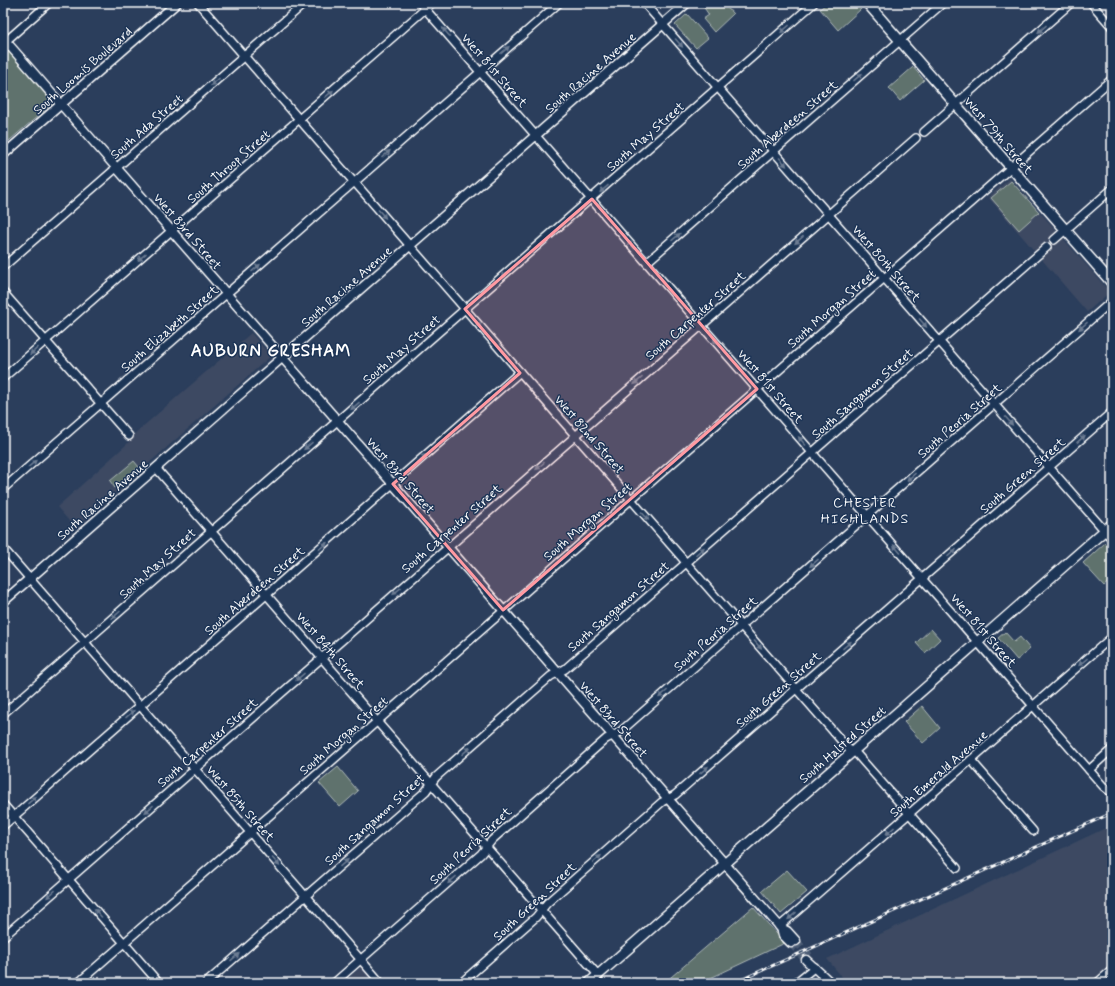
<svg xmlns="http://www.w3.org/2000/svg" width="1115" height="986" font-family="Mynerve,sans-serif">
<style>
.built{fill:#3c4962}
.green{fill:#5e726d;stroke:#aeb8b6}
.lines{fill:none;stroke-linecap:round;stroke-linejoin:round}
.minor-tunnel{stroke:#4b5b74;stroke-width:7;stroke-dasharray:7 3.5;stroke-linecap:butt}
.tertiary-tunnel{stroke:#4b5b74;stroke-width:8;stroke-dasharray:8 4;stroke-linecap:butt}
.minor-casing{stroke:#fff;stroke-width:10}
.tertiary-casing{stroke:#fff;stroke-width:11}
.secondary-casing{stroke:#fff;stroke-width:12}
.minor{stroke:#1d3557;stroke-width:7}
.tertiary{stroke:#1d3557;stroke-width:8}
.secondary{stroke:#1d3557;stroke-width:9}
.rail-casing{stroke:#fff;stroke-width:3}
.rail{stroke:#1d3557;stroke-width:1.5;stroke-dasharray:4.5;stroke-linecap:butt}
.oneway{fill:#6c7c92}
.marked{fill:#ff9aa2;fill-opacity:0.2;stroke:#ff9aa2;stroke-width:3;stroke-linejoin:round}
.labels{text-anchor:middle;stroke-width:3;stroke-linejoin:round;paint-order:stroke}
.street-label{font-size:13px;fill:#fff;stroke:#1d3557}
.neighbourhood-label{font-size:14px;letter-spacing:1px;fill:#fff;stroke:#1d3557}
.district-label{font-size:17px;font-weight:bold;letter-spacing:1px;fill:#fff;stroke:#1d3557}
</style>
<rect width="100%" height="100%" fill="#2b3e5c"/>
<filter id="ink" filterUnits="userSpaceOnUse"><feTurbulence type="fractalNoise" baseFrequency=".025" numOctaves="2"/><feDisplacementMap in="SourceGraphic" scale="8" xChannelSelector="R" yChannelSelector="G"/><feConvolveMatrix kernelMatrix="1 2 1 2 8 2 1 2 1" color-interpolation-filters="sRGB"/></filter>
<g filter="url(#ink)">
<g class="built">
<polygon points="1010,178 1110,292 1087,312 988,197"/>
<polygon points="251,333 271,356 75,528 57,507 127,444 133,435"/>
<polygon points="1112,825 1112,983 847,983 827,959"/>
<polygon points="361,967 375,983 343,983"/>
</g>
<g class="green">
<polygon points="701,3 723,3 733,14 714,32 703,19 709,15"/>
<polygon points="827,3 856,3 861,9 838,30 820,9"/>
<polygon points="687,14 708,38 696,48 675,25"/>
<polygon points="3,45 53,103 3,146"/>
<polygon points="913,67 924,80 900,101 889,88"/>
<polygon points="1011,181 1039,212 1019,230 991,198"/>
<polygon points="134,461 139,467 115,488 110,481"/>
<polygon points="1105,543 1112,551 1112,579 1104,586 1083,563"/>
<polygon points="931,629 940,639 925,653 916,643"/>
<polygon points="1005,632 1014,642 1020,637 1030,649 1017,660 998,638"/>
<polygon points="922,706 940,728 923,743 904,722"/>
<polygon points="338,767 358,791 340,807 319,783"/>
<polygon points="787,870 807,892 781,914 762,891"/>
<polygon points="753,907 785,943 700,983 664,983"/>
</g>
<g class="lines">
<polyline class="minor-tunnel" points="1109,798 1112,802"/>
<g class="tertiary-tunnel">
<polyline points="796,941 811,958"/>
<polyline points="791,943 806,960"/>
</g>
<defs>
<g id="minor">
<polyline points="198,3 352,180"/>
<polyline points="420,3 1103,786 1112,793"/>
<polyline points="644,3 1112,539"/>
<polyline points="1091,3 1112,27"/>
<polyline points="6,41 49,3"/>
<polyline points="924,132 1071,3"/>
<polyline points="357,180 559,3"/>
<polyline points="357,185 852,753"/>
<polyline points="1054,240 1112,189"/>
<polyline points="647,262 943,3"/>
<polyline points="3,267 305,3"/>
<polyline points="3,292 129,436"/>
<polyline points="3,378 432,3"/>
<polyline points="156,468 598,975"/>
<polyline points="3,489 352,184"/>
<polyline points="3,548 381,983"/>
<polyline points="3,714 814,3"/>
<polyline points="854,751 957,868"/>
<polyline points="971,760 1033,831"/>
<polyline points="1089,770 1112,749"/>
<polyline points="3,804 159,983"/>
<polyline points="3,826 520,372"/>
<polyline points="779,927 1112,637"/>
<polyline points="3,937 916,138"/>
<polyline points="78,983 1112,79"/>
<polyline points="206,983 426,791 436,777 551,676 565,669 1047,247"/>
<polyline points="334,983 481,854 492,840 606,739 620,732 1112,301"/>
<polyline points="461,983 536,917 547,903 662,802 675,795 1112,412"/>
<polyline points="795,983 815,967"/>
<polyline points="1097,983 1112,970"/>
</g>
<g id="tertiary">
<polyline points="3,38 781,928 783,935 791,943"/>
<polyline points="3,155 177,3"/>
<polyline points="3,602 687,3"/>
<polyline points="781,928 787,931 796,941"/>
<polyline points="806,960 831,983"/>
</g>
<g id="secondary">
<polyline points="867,3 1112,283"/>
<polyline points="589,983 1112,524"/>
</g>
</defs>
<use href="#minor" class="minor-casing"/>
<use href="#tertiary" class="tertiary-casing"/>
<use href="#secondary" class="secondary-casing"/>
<use href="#minor" class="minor"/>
<use href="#tertiary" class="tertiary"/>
<use href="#secondary" class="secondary"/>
<defs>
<polyline id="rail" points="734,983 1112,813"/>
</defs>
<use href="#rail" class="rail-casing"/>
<use href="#rail" class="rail"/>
</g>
<defs><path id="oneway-solid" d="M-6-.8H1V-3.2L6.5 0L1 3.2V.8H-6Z"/></defs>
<g class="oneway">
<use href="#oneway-solid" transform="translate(785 29) rotate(139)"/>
<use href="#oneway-solid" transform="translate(1042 29) rotate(139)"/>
<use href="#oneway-solid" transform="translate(446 32) rotate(-131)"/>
<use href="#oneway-solid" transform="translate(679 43) rotate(49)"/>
<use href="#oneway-solid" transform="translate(505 50) rotate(-41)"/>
<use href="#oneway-solid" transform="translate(858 77) rotate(-41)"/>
<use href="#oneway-solid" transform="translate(215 82) rotate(139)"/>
<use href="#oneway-solid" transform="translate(329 94) rotate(-41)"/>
<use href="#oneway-solid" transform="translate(386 154) rotate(-41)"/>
<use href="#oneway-solid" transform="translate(783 162) rotate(49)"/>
<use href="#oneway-solid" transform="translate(604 189) rotate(139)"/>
<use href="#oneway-solid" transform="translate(382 214) rotate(49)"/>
<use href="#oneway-solid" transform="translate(676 237) rotate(-41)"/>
<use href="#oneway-solid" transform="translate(799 240) rotate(139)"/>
<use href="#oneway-solid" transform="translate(631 245) rotate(-131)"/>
<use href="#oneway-solid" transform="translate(142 257) rotate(139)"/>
<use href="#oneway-solid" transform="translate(256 268) rotate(-41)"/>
<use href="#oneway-solid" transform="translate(505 274) rotate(139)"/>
<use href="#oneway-solid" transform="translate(477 323) rotate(49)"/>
<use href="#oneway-solid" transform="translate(923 323) rotate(49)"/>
<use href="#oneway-solid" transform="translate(1083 326) rotate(139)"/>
<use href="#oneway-solid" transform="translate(717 343) rotate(-131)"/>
<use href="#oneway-solid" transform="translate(34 351) rotate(139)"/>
<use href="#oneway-solid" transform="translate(638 381) rotate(139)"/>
<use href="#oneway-solid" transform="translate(355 406) rotate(139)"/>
<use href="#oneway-solid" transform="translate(1009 421) rotate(49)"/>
<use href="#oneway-solid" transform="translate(1081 439) rotate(-41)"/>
<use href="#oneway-solid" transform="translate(802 441) rotate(-131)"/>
<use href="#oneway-solid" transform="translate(308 446) rotate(139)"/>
<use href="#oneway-solid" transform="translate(422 458) rotate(-41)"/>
<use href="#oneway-solid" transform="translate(32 464) rotate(-41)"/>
<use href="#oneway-solid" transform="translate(540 466) rotate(139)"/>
<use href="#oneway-solid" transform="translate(911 477) rotate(139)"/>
<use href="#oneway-solid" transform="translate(645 516) rotate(49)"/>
<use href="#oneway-solid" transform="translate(323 546) rotate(-41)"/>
<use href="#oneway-solid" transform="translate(897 549) rotate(-131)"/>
<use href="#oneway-solid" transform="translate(700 551) rotate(-41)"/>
<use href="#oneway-solid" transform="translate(952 553) rotate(-41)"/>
<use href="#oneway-solid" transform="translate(814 563) rotate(139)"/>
<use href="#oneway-solid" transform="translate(397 591) rotate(139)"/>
<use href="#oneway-solid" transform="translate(116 615) rotate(138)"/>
<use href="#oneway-solid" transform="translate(758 645) rotate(49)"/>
<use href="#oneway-solid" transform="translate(847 645) rotate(-41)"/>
<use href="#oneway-solid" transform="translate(1083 662) rotate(139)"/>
<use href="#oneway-solid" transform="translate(300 677) rotate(139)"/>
<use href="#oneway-solid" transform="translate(663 694) rotate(139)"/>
<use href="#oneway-solid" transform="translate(130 714) rotate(-41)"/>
<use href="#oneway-solid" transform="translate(466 751) rotate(-41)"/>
<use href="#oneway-solid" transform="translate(704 770) rotate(-41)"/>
<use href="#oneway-solid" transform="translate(32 800) rotate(-41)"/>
<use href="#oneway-solid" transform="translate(149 809) rotate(139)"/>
<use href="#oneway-solid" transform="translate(890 831) rotate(139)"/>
<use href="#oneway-solid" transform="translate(597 859) rotate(-41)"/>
<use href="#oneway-solid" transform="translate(276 862) rotate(49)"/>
<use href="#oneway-solid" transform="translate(344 863) rotate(-41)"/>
<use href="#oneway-solid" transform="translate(452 880) rotate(139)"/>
<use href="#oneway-solid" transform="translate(51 894) rotate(139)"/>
<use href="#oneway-solid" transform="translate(98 913) rotate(-131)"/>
<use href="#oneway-solid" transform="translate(792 916) rotate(139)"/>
<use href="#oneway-solid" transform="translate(235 957) rotate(-41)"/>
</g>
</g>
<path class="marked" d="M592,199L757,389L503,610L393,484L520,373L465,309Z"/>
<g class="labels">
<g class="street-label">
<text transform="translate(82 70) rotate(-41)" y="5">South Loomis Boulevard</text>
<text transform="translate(495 70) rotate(49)" y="5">West 81st Street</text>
<text transform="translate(590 72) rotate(-41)" y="5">South Racine Avenue</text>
<text transform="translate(787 124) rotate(-41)" y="5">South Aberdeen Street</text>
<text transform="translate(146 126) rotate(-41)" y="5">South Ada Street</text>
<text transform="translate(999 135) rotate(49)" y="5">West 79th Street</text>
<text transform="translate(645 136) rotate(-41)" y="5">South May Street</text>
<text transform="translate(228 166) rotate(-41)" y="5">South Throop Street</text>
<text transform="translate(188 231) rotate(49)" y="5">West 83rd Street</text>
<text transform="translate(887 263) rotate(49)" y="5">West 80th Street</text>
<text transform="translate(346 286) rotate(-41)" y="5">South Racine Avenue</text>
<text transform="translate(831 308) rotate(-41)" y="5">South Morgan Street</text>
<text transform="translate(695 315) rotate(-41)" y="5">South Carpenter Street</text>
<text transform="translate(169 328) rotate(-41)" y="5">South Elizabeth Street</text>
<text transform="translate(401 349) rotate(-41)" y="5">South May Street</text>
<text transform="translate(771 386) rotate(49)" y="5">West 81st Street</text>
<text transform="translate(862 393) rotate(-41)" y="5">South Sangamon Street</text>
<text transform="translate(959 420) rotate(-41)" y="5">South Peoria Street</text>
<text transform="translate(590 434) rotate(49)" y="5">West 82nd Street</text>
<text transform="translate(401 475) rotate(49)" y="5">West 83rd Street</text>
<text transform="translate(1022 475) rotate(-41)" y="5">South Green Street</text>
<text transform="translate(102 499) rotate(-41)" y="5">South Racine Avenue</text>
<text transform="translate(587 521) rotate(-41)" y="5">South Morgan Street</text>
<text transform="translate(451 528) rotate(-41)" y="5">South Carpenter Street</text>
<text transform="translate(157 563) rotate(-42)" y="5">South May Street</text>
<text transform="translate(254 590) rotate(-41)" y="5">South Aberdeen Street</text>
<text transform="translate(618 606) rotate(-41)" y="5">South Sangamon Street</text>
<text transform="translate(984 630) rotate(49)" y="5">West 81st Street</text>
<text transform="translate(715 633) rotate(-41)" y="5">South Peoria Street</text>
<text transform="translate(331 650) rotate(49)" y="5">West 84th Street</text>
<text transform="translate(778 689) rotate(-41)" y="5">South Green Street</text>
<text transform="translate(614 719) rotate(49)" y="5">West 83rd Street</text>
<text transform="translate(343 735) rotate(-41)" y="5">South Morgan Street</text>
<text transform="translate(207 742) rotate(-41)" y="5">South Carpenter Street</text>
<text transform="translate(842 744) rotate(-41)" y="5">South Halsted Street</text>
<text transform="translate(938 773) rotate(-41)" y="5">South Emerald Avenue</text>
<text transform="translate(241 803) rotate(49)" y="5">West 85th Street</text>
<text transform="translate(374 819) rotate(-42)" y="5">South Sangamon Street</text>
<text transform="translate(470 845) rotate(-43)" y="5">South Peoria Street</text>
<text transform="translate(534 901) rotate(-43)" y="5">South Green Street</text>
</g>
<g class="neighbourhood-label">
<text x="865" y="507">CHESTER<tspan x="865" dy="16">HIGHLANDS</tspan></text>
</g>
<g class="district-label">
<text x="271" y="356">AUBURN GRESHAM</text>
</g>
</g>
<rect width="1115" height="986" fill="none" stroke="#1d3557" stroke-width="16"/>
<rect x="8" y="8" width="1099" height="970" fill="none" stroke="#fff" stroke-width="1.5" filter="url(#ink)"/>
</svg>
